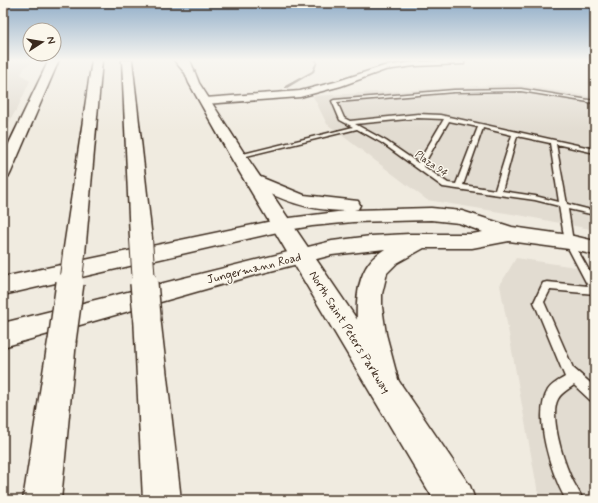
<svg xmlns="http://www.w3.org/2000/svg" width="598" height="503" font-family="Mynerve,sans-serif">
<style>
.built{fill:#e2dcd1}
.lines{fill:none;stroke-linecap:round;stroke-linejoin:round}
.stream{fill:#7f7367;fill-rule:evenodd}
.lane-casing{stroke:#3b2a1e;stroke-width:3}
.street-casing{stroke:#3b2a1e;stroke-width:3}
.secondary-casing{stroke:#3b2a1e;stroke-width:3}
.primary-casing{stroke:#3b2a1e;stroke-width:3}
.highway-casing{stroke:#3b2a1e;stroke-width:3}
.lane{fill:#fbf7ec;fill-rule:evenodd}
.street{fill:#fbf7ec;fill-rule:evenodd}
.secondary{fill:#fbf7ec;fill-rule:evenodd}
.primary{fill:#fbf7ec;fill-rule:evenodd}
.highway{fill:#fbf7ec;fill-rule:evenodd}
.highway-bridge-far1-casing{stroke:#3b2a1e;stroke-width:24;stroke-linecap:butt}
.highway-bridge-casing{stroke:#3b2a1e;stroke-width:30;stroke-linecap:butt}
.highway-bridge-far1{stroke:#fbf7ec;stroke-width:22}
.highway-bridge{stroke:#fbf7ec;stroke-width:27}
.labels{text-anchor:middle;stroke-width:3;stroke-linejoin:round;paint-order:stroke}
.far-street-label{font-size:10px;fill:#3b2a1e;stroke:#fbf7ec}
.street-label{font-size:12px;fill:#3b2a1e;stroke:#fbf7ec}
</style>
<rect width="100%" height="100%" fill="#f0ebe0"/>
<filter id="ink" filterUnits="userSpaceOnUse"><feTurbulence type="fractalNoise" baseFrequency=".025" numOctaves="2"/><feDisplacementMap in="SourceGraphic" scale="8" xChannelSelector="R" yChannelSelector="G"/><feConvolveMatrix kernelMatrix="1 2 1 2 8 2 1 2 1" color-interpolation-filters="sRGB"/></filter>
<g filter="url(#ink)">
<g class="built">
<polygon points="3,60 35,60 25,67 21,74 30,81 18,107 3,132"/>
<polygon points="513,84 595,97 595,230 524,216 427,200 327,124 313,96"/>
<polygon points="516,258 595,270 595,500 543,500 538,493 500,285"/>
</g>
<g class="lines">
<polygon class="stream" points="317,60 318,62 314,72 287,88 285,88 285,86 312,71 316,62 314,60"/>
<defs>
<path id="lane" d="M521,89L595,101V103L521,91L454,92L337,102L344,118L350,121L418,114L440,115L595,149V153L556,144L567,204L595,211V215L568,209L573,242L595,281V294L550,290L544,302L573,368L595,387V401L590,400L574,385C569,389 561,393 558,399C549,415 563,459 570,475C574,484 579,491 583,500H566C552,475 532,417 548,390C552,384 560,380 565,377L534,302L543,283L547,282L588,286L565,242L559,206L535,200L443,187L382,143L357,129L238,158L235,156L353,127L340,120L332,101L334,100L454,90ZM418,118L444,119L418,163L386,141L355,124ZM449,121L478,127L456,184L448,183L423,166ZM483,128L512,135L495,190L463,185ZM517,136L550,143L559,202L535,196L502,191Z"/>
<polygon id="street" points="464,60 464,64 461,64 414,66 385,70 341,86 300,97 205,104 200,101 205,98 300,91 335,82 384,66 414,62"/>
<g id="secondary">
<polygon points="49,60 59,60 11,172 9,176 3,177 3,156"/>
<polygon points="180,60 190,60 199,83 246,156 470,486 475,500 434,500 230,156 189,83"/>
</g>
<path id="primary" d="M253,174L304,195L358,201L360,205L358,209L354,210L431,208L462,211L512,227L569,235L595,241V255L569,249L509,241L472,248H424L397,263L387,273L382,294V307L386,334L400,387L396,398L385,402L374,398C360,365 346,294 369,263C373,257 379,253 385,249L332,255L255,275L3,347V323L332,241L371,236L409,234H472L483,232L459,223L431,220L353,222L312,226L282,231L3,295V277L282,219L345,211C304,210 283,200 247,183L244,179L247,175Z"/>
<g id="highway">
<polygon points="92,60 102,60 85,254 82,259 74,262 66,259 63,254"/>
<polygon points="122,60 132,60 152,239 148,244 141,246 134,244 130,239"/>
<polygon points="174,60 184,60 193,70 188,73 184,72"/>
<polygon points="147,305 156,308 160,316 181,500 143,500 134,316 138,308"/>
<polygon points="62,329 72,332 76,341 61,500 23,500 48,341 52,332"/>
</g>
</defs>
<use href="#lane" class="lane-casing"/>
<use href="#street" class="street-casing"/>
<use href="#secondary" class="secondary-casing"/>
<use href="#primary" class="primary-casing"/>
<use href="#highway" class="highway-casing"/>
<use href="#lane" class="lane"/>
<use href="#street" class="street"/>
<use href="#secondary" class="secondary"/>
<use href="#primary" class="primary"/>
<use href="#highway" class="highway"/>
<defs>
<g id="highway-bridge-far1">
<polyline points="141,239 144,284"/>
<polyline points="70,284 74,254"/>
</g>
<g id="highway-bridge">
<polyline points="144,283 147,316"/>
<polyline points="62,341 70,283"/>
</g>
</defs>
<use href="#highway-bridge-far1" class="highway-bridge-far1-casing"/>
<use href="#highway-bridge" class="highway-bridge-casing"/>
<use href="#highway-bridge-far1" class="highway-bridge-far1"/>
<use href="#highway-bridge" class="highway-bridge"/>
</g>
</g>
<linearGradient id="sky" x2="0" y2="1"><stop stop-color="#90adc8"/><stop offset="0.46" stop-color="#f8f6f1"/><stop offset="1" stop-color="#f8f6f1" stop-opacity="0"/></linearGradient>
<rect width="598" height="131" fill="url(#sky)"/>
<g class="labels">
<g class="far-street-label">
<text transform="translate(432 163) rotate(35)" y="4">Plaza 94</text>
</g>
<g class="street-label">
<text transform="translate(254 268) rotate(-14)" y="4">Jungermann Road</text>
<text transform="translate(350 332) rotate(58)" y="4">North Saint Peters Parkway</text>
</g>
</g>
<rect width="598" height="503" fill="none" stroke="#fbf7ec" stroke-width="16"/>
<rect x="8" y="8" width="582" height="487" fill="none" stroke="#3b2a1e" stroke-width="1.5" filter="url(#ink)"/>
<g transform="translate(42 42) rotate(78)"><circle r="19" fill="#fbf7ec" stroke="#aea59a"/>
<path d="M0-3L7 15L0 10L-7 15Z" fill="#3b2a1e"/>
<text y="-6" font-size="11" font-weight="bold" text-anchor="middle" fill="#3b2a1e">N</text>
</g>
</svg>
